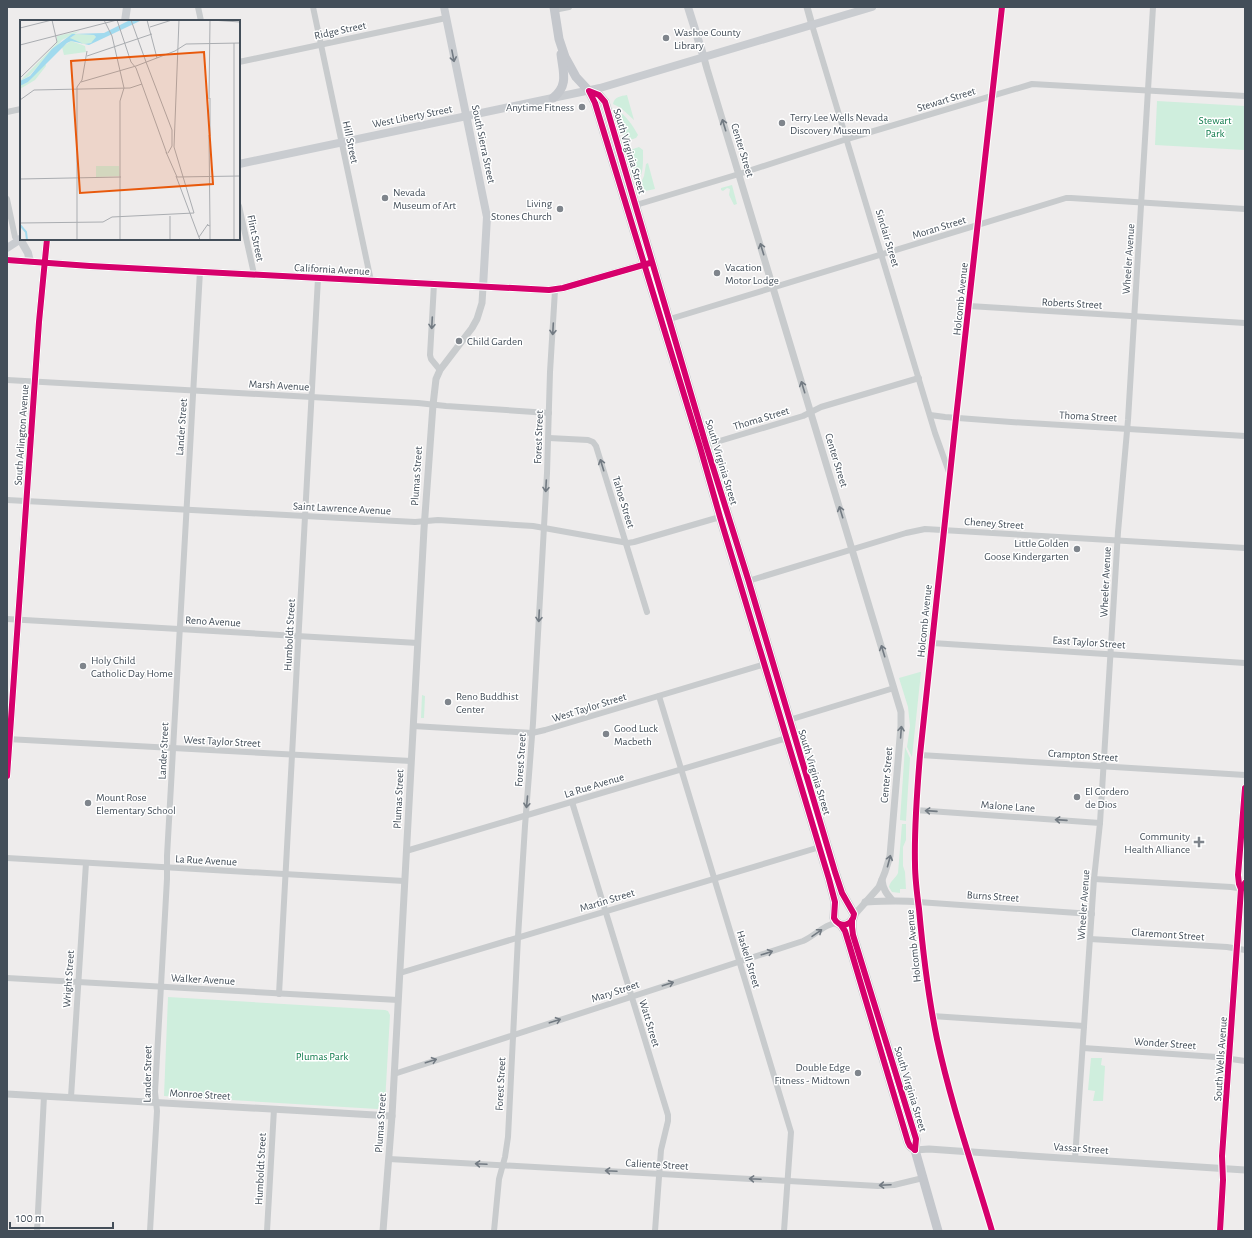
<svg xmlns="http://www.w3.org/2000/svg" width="1252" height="1238" font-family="'Alegreya Sans',sans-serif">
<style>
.green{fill:#cfeedd}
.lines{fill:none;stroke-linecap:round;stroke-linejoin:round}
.minor{stroke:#c8cbcd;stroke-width:6}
.tertiary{stroke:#c8cbcd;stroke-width:7}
.secondary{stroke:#c9ccd0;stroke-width:8}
.primary{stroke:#c4c7cc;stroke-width:9}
.cycleway-casing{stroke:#fff;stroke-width:8}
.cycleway{stroke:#d6006c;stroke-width:6}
.oneway{stroke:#727a83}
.oneway2{stroke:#727a82}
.poi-dot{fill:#7f858c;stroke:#fff;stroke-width:1.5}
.labels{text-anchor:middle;stroke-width:3;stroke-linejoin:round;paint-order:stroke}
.street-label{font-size:11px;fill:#434e59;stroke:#fff}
.poi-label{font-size:11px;fill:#434e59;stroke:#fff;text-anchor:start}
.park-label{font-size:11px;fill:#127d4e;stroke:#fff}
.inset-river{fill:none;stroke:#a1daee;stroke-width:2}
.inset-road{fill:none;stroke:#aaadb1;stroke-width:1}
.view{fill:#e8590c;fill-opacity:0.15;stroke:#e8590c;stroke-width:2}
.inset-edge{fill:none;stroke:#434e59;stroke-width:2}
</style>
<rect width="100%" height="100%" fill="#eeecec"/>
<g class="green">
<path d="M627,95L634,120L621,108L613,104C614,97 621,96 627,95Z"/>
<polygon points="1157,101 1245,106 1245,150 1155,145"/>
<path d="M614,108C625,114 632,124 638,135L636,138L627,141L619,125Z"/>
<path d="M639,147L643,150C643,161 644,174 637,184L633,169L630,150Z"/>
<polygon points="648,163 655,189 641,192 639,190 639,187 644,176 646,164"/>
<polygon points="732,185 737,204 734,205 729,195 730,189 727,188 723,191 721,190 721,188"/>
<polygon points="920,672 921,672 912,757 907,747 910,726 908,707 899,678"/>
<polygon points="422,695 425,696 424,718 421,718"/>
<polygon points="905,747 910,758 906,821 900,820"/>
<path d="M902,824H906V840L903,847V866L905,872L906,889H900V893L892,892L889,887C890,881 896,878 898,873Z"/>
<path d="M168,997L385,1010L388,1011L390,1015L385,1103C383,1107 382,1108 377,1109L164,1096Z"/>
<polygon points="1091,1058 1102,1058 1101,1065 1105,1066 1103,1101 1093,1101 1095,1091 1088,1090"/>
</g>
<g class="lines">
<g class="minor">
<polyline points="198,7 201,21"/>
<polyline points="313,7 371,281"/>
<polyline points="554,10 569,7"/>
<polyline points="812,25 935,433 950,475"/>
<polyline points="239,62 446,18"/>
<polyline points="7,112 21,109"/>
<polyline points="7,199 15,237 17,239 20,239"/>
<polyline points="636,205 739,174 847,139 1032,84 1245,96"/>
<polyline points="239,206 254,274"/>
<polyline points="434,284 430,355 431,359 440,370"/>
<polyline points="969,306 1245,323"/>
<polyline points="670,319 1066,198 1071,198 1245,209"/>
<polyline points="7,380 418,403 446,406 549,413"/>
<polyline points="930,415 945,417 1011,422 1245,436"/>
<polyline points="549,438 588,440 593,442 596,446 647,612"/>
<polyline points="703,446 803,416 821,407 919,378"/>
<polyline points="7,500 415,522 438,520 533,526 628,543 634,542 720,517"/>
<polyline points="748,581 906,533 925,529 1245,548"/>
<polyline points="7,619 418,643"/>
<polyline points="932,643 1245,663"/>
<polyline points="659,696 791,1132 784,1231"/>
<polyline points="789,720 894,688"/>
<polyline points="413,726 532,733 545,730 765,664"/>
<polyline points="7,739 411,761"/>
<polyline points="920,755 1245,775"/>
<polyline points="572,802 668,1115 668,1121 661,1150 655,1231"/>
<polyline points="915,810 1100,823"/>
<polyline points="406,851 787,738"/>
<polyline points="7,858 404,881"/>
<polyline points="1094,879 1231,887 1244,889"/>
<polyline points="918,902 1092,914"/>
<polyline points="1090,939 1227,947 1245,950"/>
<polyline points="400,973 820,847"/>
<polyline points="7,978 398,1000"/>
<polyline points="279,994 318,278"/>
<polyline points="932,1016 1084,1026"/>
<polyline points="1083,1048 1217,1057 1245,1061"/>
<path d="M394,1074L803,941C815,936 825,923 838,923"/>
<polyline points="71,1097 86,863"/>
<polyline points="389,1159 878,1186 894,1185 923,1178"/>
<polyline points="1075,1159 1094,879 1100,823 1118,532 1128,420 1153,7"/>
<polyline points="37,1231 44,1096"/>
<polyline points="150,1231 157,1111 155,1092 167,879 167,856 200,271"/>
<polyline points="267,1231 274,1109"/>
<polyline points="494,1231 499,1179 505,1157 508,1137 518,937 525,826 533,723 547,473 550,372 555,290"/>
</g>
<g class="tertiary">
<polyline points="807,7 812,25"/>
<polyline points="704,58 707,69 901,712 901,726 890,856 885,872 879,887 856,913 854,917"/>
<path d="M882,880C883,889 886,893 892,900"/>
<path d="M865,902C883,901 900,900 918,902"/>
<polyline points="7,1094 392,1116"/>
<polyline points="915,1150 929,1149 957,1151 1245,1170"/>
<polyline points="383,1231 392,1116 424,529 433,405 436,379 440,370 472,328 477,319 482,303 483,287"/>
<path d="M992,1231C973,1167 951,1104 937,1039C928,996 923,953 919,909C917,894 915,879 915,864C914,827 917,791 920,755L956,418L1002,7"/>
</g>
<g class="secondary">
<polyline points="444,7 487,217 483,287"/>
<polyline points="688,7 704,58"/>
<polyline points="125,21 127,7"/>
<polyline points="239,164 600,88 872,7"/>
<polyline points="20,239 28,253 30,262"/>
<polyline points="7,248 21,239"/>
<polyline points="7,260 90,266 549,290 563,288 649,263"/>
<polyline points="7,776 39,322 47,239"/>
<polyline points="1241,889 1239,884 1238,875 1245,788"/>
<polyline points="1220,1231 1223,1180 1222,1156 1241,889 1245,883"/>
</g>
<g class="primary">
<path d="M554,7L559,39L565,57L576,77L589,91L595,103L700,447L720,517L829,879L835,902L834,918C839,929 853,926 854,914L842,893L835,872L748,579L706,445L605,102L599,95L589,91"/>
<path d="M553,98C569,85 563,72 561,54"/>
<polyline points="852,920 852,927 853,935 916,1139 915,1150 938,1231"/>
<polyline points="841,925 845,931 849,944 908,1142 910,1146 915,1150"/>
</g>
<defs>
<g id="cycleway">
<path d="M589,91L599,95L605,102L706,445L748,579L835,872L842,893L854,914C853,926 839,929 834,918L835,902L829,879L720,517L700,447L595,103Z"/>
<polyline points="7,260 90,266 549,290 563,288 650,263"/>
<polyline points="7,776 39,322 47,239"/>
<polyline points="1241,889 1239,884 1238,875 1245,788"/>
<polyline points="852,920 852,927 853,935 916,1139 915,1150"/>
<polyline points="841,925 845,931 849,944 908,1142 910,1146 915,1150"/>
<path d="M992,1231C973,1167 951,1104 937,1039C928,996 923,953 919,909C917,894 915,879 915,864C914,827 917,791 920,755L956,418L1002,7"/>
<polyline points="1220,1231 1223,1180 1222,1156 1241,889 1245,883"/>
</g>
</defs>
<use href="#cycleway" class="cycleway-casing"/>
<use href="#cycleway" class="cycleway"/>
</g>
<defs><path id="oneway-shaft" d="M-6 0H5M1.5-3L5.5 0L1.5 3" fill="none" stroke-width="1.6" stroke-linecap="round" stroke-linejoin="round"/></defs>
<use class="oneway" href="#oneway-shaft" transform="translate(453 56) rotate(79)"/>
<g class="oneway2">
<use href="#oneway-shaft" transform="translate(724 125) rotate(-107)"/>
<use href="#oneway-shaft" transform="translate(762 249) rotate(-107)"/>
<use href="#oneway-shaft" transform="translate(432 323) rotate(93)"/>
<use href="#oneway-shaft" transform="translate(553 329) rotate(93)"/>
<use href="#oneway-shaft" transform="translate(803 387) rotate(-107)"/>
<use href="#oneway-shaft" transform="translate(602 465) rotate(-107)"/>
<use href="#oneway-shaft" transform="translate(546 486) rotate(93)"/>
<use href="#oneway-shaft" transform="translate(841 512) rotate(-107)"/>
<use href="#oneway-shaft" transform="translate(539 616) rotate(93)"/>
<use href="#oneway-shaft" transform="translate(883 651) rotate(-107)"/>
<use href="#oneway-shaft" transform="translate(901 732) rotate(-86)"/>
<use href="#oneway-shaft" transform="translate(527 802) rotate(95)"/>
<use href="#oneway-shaft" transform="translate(931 811) rotate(-176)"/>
<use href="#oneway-shaft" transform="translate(1061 820) rotate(-176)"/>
<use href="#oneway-shaft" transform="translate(889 861) rotate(-75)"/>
<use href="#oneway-shaft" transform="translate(817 933) rotate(-35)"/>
<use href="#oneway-shaft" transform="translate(767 953) rotate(-18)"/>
<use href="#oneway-shaft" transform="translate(668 984) rotate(-18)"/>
<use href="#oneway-shaft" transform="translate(555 1021) rotate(-18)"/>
<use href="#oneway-shaft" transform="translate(431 1061) rotate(-18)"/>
<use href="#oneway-shaft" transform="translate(481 1164) rotate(-177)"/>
<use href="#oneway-shaft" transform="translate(611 1171) rotate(-177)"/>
<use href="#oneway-shaft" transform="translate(755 1179) rotate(-177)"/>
<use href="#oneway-shaft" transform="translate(885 1185) rotate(177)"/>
</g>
<g class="poi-dot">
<circle cx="666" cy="38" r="4"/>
<circle cx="582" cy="107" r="4"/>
<circle cx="782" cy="123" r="4"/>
<circle cx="385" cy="198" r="4"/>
<circle cx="560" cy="209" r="4"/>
<circle cx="717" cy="273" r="4"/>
<circle cx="459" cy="341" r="4"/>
<circle cx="1077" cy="549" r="4"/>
<circle cx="83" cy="666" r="4"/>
<circle cx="448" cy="702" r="4"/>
<circle cx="606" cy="734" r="4"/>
<circle cx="1077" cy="797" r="4"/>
<circle cx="88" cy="803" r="4"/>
<path d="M1197 836h4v4h4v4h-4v4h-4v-4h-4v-4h4z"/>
<circle cx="858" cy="1073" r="4"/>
</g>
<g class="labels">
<g class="street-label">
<text transform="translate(340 30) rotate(-12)" y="4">Ridge Street</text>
<text transform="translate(946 99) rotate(-17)" y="4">Stewart Street</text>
<text transform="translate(412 116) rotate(-11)" y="4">West Liberty Street</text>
<text transform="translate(351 142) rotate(78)" y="4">Hill Street</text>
<text transform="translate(484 144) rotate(78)" y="4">South Sierra Street</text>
<text transform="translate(743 150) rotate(73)" y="4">Center Street</text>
<text transform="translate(630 151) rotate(73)" y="4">South Virginia Street</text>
<text transform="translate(939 227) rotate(-17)" y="4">Moran Street</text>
<text transform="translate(256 238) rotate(78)" y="4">Flint Street</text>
<text transform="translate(888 238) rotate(73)" y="4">Sinclair Street</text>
<text transform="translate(1128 259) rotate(-86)" y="4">Wheeler Avenue</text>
<text transform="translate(332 269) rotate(3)" y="4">California Avenue</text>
<text transform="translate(960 299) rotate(-84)" y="4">Holcomb Avenue</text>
<text transform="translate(1072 303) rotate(3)" y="4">Roberts Street</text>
<text transform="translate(279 385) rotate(3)" y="4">Marsh Avenue</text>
<text transform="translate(1088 416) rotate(3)" y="4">Thoma Street</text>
<text transform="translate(761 418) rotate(-17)" y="4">Thoma Street</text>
<text transform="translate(181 427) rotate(-86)" y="4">Lander Street</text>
<text transform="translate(21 435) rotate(-86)" y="4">South Arlington Avenue</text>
<text transform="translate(538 437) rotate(-88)" y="4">Forest Street</text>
<text transform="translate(837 460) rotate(73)" y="4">Center Street</text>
<text transform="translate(722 462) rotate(73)" y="4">South Virginia Street</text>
<text transform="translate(416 476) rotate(-86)" y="4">Plumas Street</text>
<text transform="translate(624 502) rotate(73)" y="4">Tahoe Street</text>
<text transform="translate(342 508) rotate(3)" y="4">Saint Lawrence Avenue</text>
<text transform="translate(994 523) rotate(4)" y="4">Cheney Street</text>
<text transform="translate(1105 582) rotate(-87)" y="4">Wheeler Avenue</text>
<text transform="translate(213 621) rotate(3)" y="4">Reno Avenue</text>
<text transform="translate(924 621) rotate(-84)" y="4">Holcomb Avenue</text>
<text transform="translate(289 635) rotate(-87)" y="4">Humboldt Street</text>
<text transform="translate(1089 642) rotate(4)" y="4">East Taylor Street</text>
<text transform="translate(589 707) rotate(-17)" y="4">West Taylor Street</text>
<text transform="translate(222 741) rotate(3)" y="4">West Taylor Street</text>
<text transform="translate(163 751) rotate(-87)" y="4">Lander Street</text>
<text transform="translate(1083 755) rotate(4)" y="4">Crampton Street</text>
<text transform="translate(520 760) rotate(-86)" y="4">Forest Street</text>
<text transform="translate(815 772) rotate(73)" y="4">South Virginia Street</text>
<text transform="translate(886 775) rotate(-85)" y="4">Center Street</text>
<text transform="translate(594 785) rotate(-17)" y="4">La Rue Avenue</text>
<text transform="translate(398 799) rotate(-87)" y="4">Plumas Street</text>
<text transform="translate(1008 806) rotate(4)" y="4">Malone Lane</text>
<text transform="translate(206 860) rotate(3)" y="4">La Rue Avenue</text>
<text transform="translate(993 896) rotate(4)" y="4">Burns Street</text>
<text transform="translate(607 900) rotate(-17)" y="4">Martin Street</text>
<text transform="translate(1083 905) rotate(-86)" y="4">Wheeler Avenue</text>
<text transform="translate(1168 934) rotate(4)" y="4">Claremont Street</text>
<text transform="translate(913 946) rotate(-96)" y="4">Holcomb Avenue</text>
<text transform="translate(749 959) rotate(73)" y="4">Haskell Street</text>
<text transform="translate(68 979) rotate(-86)" y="4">Wright Street</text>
<text transform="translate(203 979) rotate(3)" y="4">Walker Avenue</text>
<text transform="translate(615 991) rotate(-18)" y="4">Mary Street</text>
<text transform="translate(650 1023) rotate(73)" y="4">Watt Street</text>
<text transform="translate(1165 1043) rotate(4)" y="4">Wonder Street</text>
<text transform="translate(1220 1059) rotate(-86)" y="4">South Wells Avenue</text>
<text transform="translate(147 1074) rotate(-89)" y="4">Lander Street</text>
<text transform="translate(500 1084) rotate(-87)" y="4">Forest Street</text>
<text transform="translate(911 1089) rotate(73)" y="4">South Virginia Street</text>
<text transform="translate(200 1094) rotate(3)" y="4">Monroe Street</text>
<text transform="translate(380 1123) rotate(-86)" y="4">Plumas Street</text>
<text transform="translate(1081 1148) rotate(4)" y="4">Vassar Street</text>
<text transform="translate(657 1164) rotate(3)" y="4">Caliente Street</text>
<text transform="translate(260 1169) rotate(-87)" y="4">Humboldt Street</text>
</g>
<g class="poi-label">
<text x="674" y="36">Washoe County<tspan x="674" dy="13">Library</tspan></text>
<text x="574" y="111" text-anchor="end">Anytime Fitness</text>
<text x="790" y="121">Terry Lee Wells Nevada<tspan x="790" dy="13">Discovery Museum</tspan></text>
<text x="393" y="196">Nevada<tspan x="393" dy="13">Museum of Art</tspan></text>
<text x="552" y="207" text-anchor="end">Living<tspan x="552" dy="13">Stones Church</tspan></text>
<text x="725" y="271">Vacation<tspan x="725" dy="13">Motor Lodge</tspan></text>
<text x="467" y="345">Child Garden</text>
<text x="1069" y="547" text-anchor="end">Little Golden<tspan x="1069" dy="13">Goose Kindergarten</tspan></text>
<text x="91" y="664">Holy Child<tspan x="91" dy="13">Catholic Day Home</tspan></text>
<text x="456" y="700">Reno Buddhist<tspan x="456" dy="13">Center</tspan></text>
<text x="614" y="732">Good Luck<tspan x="614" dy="13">Macbeth</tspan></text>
<text x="1085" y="795">El Cordero<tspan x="1085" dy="13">de Dios</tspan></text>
<text x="96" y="801">Mount Rose<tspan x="96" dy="13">Elementary School</tspan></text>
<text x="1190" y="840" text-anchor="end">Community<tspan x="1190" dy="13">Health Alliance</tspan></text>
<text x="850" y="1071" text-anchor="end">Double Edge<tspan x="850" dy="13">Fitness - Midtown</tspan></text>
</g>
<g class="park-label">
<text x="1215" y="124">Stewart<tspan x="1215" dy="13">Park</tspan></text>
<text x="322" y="1060">Plumas Park</text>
</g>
</g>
<g transform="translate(20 20)">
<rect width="220" height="220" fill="#eeecec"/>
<path d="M60,11L42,20L9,56L0,61L37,23V16ZM56,14L74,15L77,18L71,23L64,24L51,20L50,18ZM51,21L65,26L66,32L44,35L42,27ZM25,43L26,46L15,60L0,69V66L8,62ZM76,146H99L100,156L76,157Z" fill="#cfeedd"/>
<path d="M110,0H122L69,25L51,21L47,23L8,62L0,66V61L10,56L32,29L52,14L84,13ZM56,14L74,15L76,17L71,23L64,24L50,18Z" fill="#a1daee" fill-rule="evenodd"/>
<path class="inset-river" d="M0,205L6,212L7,220"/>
<path class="inset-road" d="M84,0L92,16L104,68M97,0L111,42L116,48L147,134M111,0L126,42M127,0L137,38M191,0L220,2M130,7L152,0M0,8L32,0M214,23V220M0,25L97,0M67,36L132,14M126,42L152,110V126L148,133M0,58L37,22L32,0M61,62L116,46L155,31L166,24L220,23M189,79L190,0M0,80L14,70L110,68L122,64M190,116V78M146,132L157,157M156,156L180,220M157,157L220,156M0,159L101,157M0,203L83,202L92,197L174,193L154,127L159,0M187,205L190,206L189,115M179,217L188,204M57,220V67L62,60L67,31M100,220V81L104,68M150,220V196M190,220V206"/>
<path class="view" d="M184,32L193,164L60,173L51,41Z"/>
<rect width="220" height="220" class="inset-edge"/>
</g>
<rect width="1252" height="1238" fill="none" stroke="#434e59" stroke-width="16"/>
<path d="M10 1222v6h103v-6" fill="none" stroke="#434e59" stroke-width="2"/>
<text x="16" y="1222" font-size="12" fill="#434e59" stroke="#ffffff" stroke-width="3" paint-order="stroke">100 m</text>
</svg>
